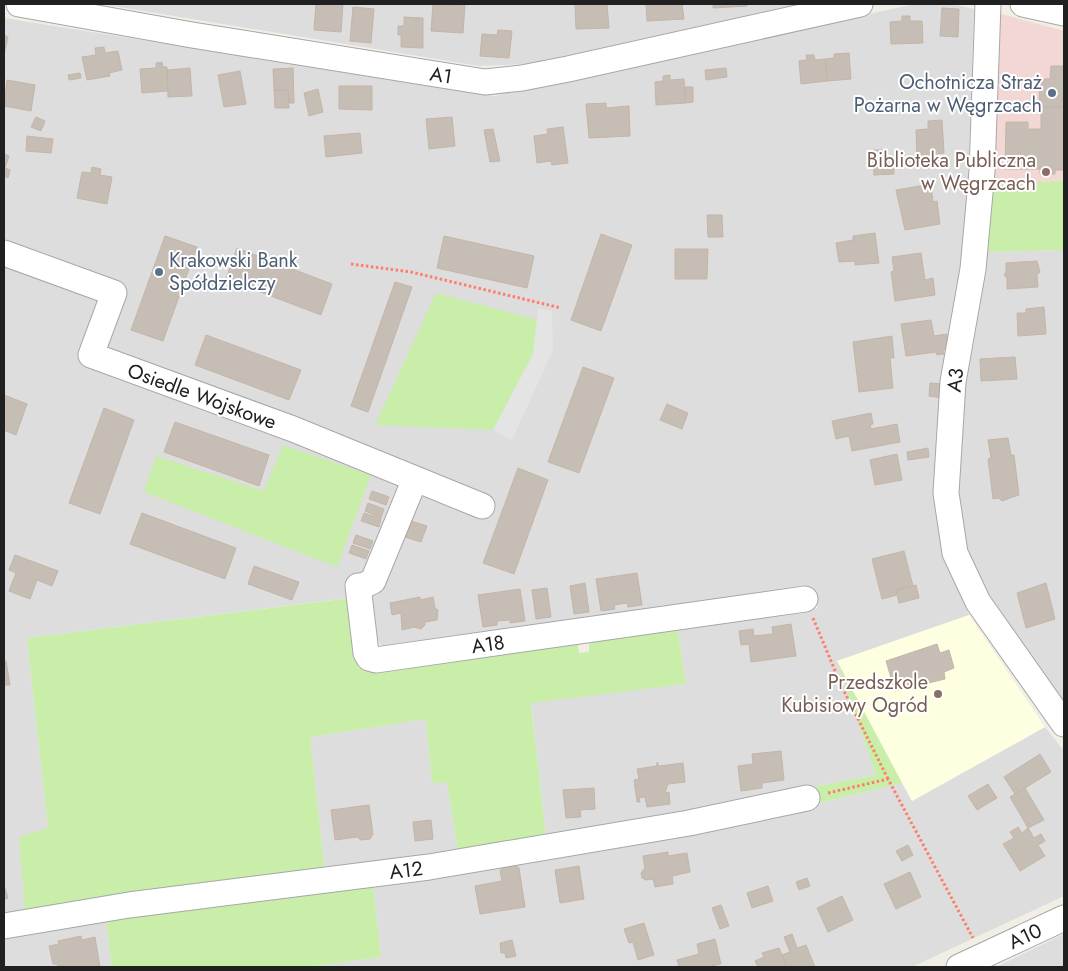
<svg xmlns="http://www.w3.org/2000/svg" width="1068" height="971" font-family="Jost,sans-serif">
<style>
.residential{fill:#dedddd}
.commercial{fill:#f3d7d4}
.education{fill:#feffe1}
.grass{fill:#c8eea9}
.parking{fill:#e4e4e4}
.building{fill:#c6bdb5;stroke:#c4b5a7}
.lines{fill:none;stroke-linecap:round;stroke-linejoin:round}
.minor-casing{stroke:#a7a7a7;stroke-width:27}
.path{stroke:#ff7e69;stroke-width:3;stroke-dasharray:2.5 2.5;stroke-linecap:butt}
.minor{stroke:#fff;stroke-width:25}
.service-dot{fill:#5c6f8a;stroke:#fff;stroke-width:2}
.education-dot{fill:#8d6e63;stroke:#fff;stroke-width:2}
.labels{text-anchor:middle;stroke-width:4;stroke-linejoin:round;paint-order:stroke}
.street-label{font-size:20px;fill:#202020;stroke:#fff}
.service-label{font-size:20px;fill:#4e5e75;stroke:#fff;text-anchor:end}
.education-label{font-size:20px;fill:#785e54;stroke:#fff;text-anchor:end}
</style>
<rect width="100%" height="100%" fill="#f1eee6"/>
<g class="residential">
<polygon points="101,4 799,4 528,64 479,66"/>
<polygon points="915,4 952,4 974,9 967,216 945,532 969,615 837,661 876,775 546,838 531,702 686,684 677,626 818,608 814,594 383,648 376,638 372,595 27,638 48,828 25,911 4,915 4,18 495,96"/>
<polygon points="1064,250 1064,707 996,614 959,549 955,455 983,252"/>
<polygon points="426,719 432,783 447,781 458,851 325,872 310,737"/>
<polygon points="1045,727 1064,751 1064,896 912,967 309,967 381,957 373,883 811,805 902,783 912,801"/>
<polygon points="105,913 112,967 4,967 4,934"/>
<polygon points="1064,934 1064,967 996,967"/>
</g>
<polygon class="commercial" points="998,13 1064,31 1064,180 990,186"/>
<polygon class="education" points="969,615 1045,727 912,801 837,661"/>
<g class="grass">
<polygon points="1064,180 1064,250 983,252 990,186"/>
<polygon points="436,293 538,320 533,354 493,430 375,425"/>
<polygon points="283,445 371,475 337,567 144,492 156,456 264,491"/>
<polygon points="350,598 358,668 577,639 579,653 589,652 589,638 677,626 686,684 531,703 546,838 458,851 447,782 432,783 426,719 310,737 325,872 25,911 19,837 48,828 27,638"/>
<polygon points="837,661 902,783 811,805 808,788 876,775"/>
<polygon points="373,883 381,957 309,967 112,967 105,913"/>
</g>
<polygon class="parking" points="538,308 552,311 553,350 512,440 493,430 533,354"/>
<g class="building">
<polygon points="316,4 343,4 341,32 314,30"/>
<polygon points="433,4 465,5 463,33 431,31"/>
<polygon points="575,4 607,4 609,28 576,29"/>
<polygon points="646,4 682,4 684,19 647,21"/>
<polygon points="713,4 747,4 747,6 713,8"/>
<polygon points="353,7 374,9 371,43 350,41"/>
<polygon points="942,8 959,9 958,37 940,36"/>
<polygon points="902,16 910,16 910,21 922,21 923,43 891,44 890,22 902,21"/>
<polygon points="404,17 423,18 423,48 401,47 401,35 398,35 398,26 404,26"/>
<polygon points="498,30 512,31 509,58 480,56 482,34 497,35"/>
<polygon points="4,35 8,37 4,55"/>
<polygon points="104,47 105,53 118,51 122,70 109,73 110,76 87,80 82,57 96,55 95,48"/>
<polygon points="849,53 851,79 827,81 825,59 834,58 834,54"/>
<polygon points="806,55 814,55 815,60 825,59 827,81 801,84 799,61 807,60"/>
<polygon points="162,62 163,67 167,67 168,91 142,93 140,69 156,68 156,63"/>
<polygon points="1051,66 1064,66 1064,107 1039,107 1040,79 1050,79"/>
<polygon points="190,68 192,96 168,97 167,70"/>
<polygon points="293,68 294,103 289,103 288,90 274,90 273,69"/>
<polygon points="726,68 727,77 706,80 705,70"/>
<polygon points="240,71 246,104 224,107 218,75"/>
<polygon points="80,73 81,78 69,80 68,75"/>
<polygon points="670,75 670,80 684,79 685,103 656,105 655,82 663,81 663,76"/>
<polygon points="7,80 35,85 31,111 4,106"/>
<polygon points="339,86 372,86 372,110 339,109"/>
<polygon points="685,87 693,87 693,102 685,103"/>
<polygon points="318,89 323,112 309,116 304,93"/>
<polygon points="274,90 288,90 289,108 275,108"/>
<polygon points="606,103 606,108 629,106 630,136 589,138 586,104"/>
<polygon points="1041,107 1064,107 1064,170 1055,170 1055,174 1040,174 1040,169 1005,169 1006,122 1028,122 1028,129 1041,129"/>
<polygon points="36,117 45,121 41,131 31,127"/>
<polygon points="452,117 455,146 429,149 426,119"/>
<polygon points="942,120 944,153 917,156 916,130 928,129 928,121"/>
<polygon points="563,127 568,163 552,165 551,161 537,163 534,136 548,134 547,129"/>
<polygon points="493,129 500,161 490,162 484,130"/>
<polygon points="360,133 362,153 326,157 324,136"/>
<polygon points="27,136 53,139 51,153 26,151"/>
<polygon points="873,150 885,150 887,164 894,164 894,174 874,175"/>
<polygon points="4,154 9,156 5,168 10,170 8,178 4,176"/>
<polygon points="92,167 101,169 100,175 112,177 107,204 77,198 82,172 91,173"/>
<polygon points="931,184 933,202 937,201 940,224 905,230 896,190"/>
<polygon points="707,215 722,215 723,237 708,237"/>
<polygon points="875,233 879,263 855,265 855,261 839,262 836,243 853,240 853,236"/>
<polygon points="601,234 632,245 601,331 571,320"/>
<polygon points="165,236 197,247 163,341 131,330"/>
<polygon points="444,236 534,256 527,288 437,268"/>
<polygon points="237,248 332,284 321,315 226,279"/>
<polygon points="675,249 708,249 707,279 675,279"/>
<polygon points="921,253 925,280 933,278 935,295 895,301 891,272 894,271 892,257"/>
<polygon points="1037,261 1040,272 1037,275 1038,287 1007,289 1007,278 1004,275 1006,272 1006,263"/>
<polygon points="395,282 412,287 368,412 351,406"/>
<polygon points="1044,307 1046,334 1018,336 1017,313 1026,313 1026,309"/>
<polygon points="931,320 934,336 947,334 946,349 943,350 944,354 937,355 936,352 906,356 901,324"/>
<polygon points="206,335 301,370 289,400 195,365"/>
<polygon points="892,336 894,358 890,358 893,388 859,392 853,342"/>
<polygon points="1015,357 1017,379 981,381 980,359"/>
<polygon points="583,367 614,378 579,473 548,462"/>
<polygon points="930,383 945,384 944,398 929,396"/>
<polygon points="4,395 27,404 16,435 4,430"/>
<polygon points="667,404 688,413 682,429 660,420"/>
<polygon points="104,408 134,420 100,514 69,503"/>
<polygon points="871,413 873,424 870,425 871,429 897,424 900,442 852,451 849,436 836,439 832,421"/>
<polygon points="175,422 269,455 259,486 164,452"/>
<polygon points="1008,438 1011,455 1014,455 1019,495 1002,501 999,498 993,499 988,459 991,458 988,440"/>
<polygon points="928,448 929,457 908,460 907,452"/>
<polygon points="897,454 902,480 875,485 870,460"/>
<polygon points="518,468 548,480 514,574 483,563"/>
<polygon points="372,491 389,497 386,505 369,499"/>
<polygon points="368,503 384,509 381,518 365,511"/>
<polygon points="142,513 236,548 225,579 130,544"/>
<polygon points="364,513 381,519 379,527 361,521"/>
<polygon points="411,521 427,526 421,542 405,537"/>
<polygon points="356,535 373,541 370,549 353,543"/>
<polygon points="352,545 369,551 366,559 349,553"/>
<polygon points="904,551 913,586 896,590 897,595 882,599 872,559"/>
<polygon points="15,555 58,571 52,586 37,580 30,599 9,591 16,573 9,570"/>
<polygon points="254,566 299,582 292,600 248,584"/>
<polygon points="637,573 642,605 628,607 627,603 614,605 615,609 601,611 596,579"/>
<polygon points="585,583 589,612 574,614 570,586"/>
<polygon points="1046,583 1055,619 1026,628 1017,593"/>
<polygon points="916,585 919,598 899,603 896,590"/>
<polygon points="547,588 551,617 536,619 532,590"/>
<polygon points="520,589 525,621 510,623 510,620 497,621 497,625 483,627 478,595"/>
<polygon points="420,597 420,600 433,597 435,608 438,610 437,620 425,622 425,625 421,629 414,627 402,630 401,613 392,615 390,603"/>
<polygon points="791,624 796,656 751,662 749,644 741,645 739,631 753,629 754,636 773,634 772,627"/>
<polygon points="937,644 940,653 949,650 954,668 944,672 945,679 895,691 886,661"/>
<polygon points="4,661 6,661 10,685 4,685"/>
<polygon points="781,751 784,780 762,783 762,788 741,791 738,766 753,764 752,754"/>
<polygon points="1040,754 1051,772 1015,794 1004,777"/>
<polygon points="657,762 659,766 683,763 685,782 668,784 665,793 669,792 670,804 647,807 645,797 639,798 640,802 637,802 634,780 639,779 637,769 657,766"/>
<polygon points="988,784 997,798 977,810 968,796"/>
<polygon points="594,788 595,809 580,810 581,817 566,818 563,790"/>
<polygon points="1025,788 1044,820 1028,828 1010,797"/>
<polygon points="369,805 373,834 370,839 361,840 357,837 335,840 331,810"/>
<polygon points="431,820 433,839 415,841 413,822"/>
<polygon points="1018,827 1022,833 1028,828 1034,838 1041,834 1045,841 1038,845 1045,856 1020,871 1003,844 1014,838 1010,832"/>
<polygon points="908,845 913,855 902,861 896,851"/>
<polygon points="668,852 668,856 687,853 690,872 672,876 673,884 655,887 653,879 646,880 642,878 641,873 645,868 643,856"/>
<polygon points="510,862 519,868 525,907 480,914 475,886 502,881 500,871 506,863"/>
<polygon points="579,866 584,899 560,903 555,870"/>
<polygon points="910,872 921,897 896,909 884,884"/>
<polygon points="807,878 810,886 799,890 796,882"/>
<polygon points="4,885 8,898 4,900"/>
<polygon points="768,886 773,901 752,908 747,893"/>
<polygon points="842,896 853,920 828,932 817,908"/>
<polygon points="721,905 729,926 720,929 712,908"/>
<polygon points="644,923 654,955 638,960 633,942 629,943 624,929"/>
<polygon points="792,934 797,948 806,945 815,967 787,967 782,955 790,952 784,937"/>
<polygon points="81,936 82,940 95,937 100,967 58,967 57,964 53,964 49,946 59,944 58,941"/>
<polygon points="715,939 721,964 707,967 679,967 677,960 699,954 697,944"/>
<polygon points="512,940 516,956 506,958 505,953 501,953 500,943"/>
<polygon points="779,948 787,967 758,967 755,961 764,957 762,953"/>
</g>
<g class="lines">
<defs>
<g id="minor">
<polyline points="19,4 192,35 485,82 522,78 568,69 860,4"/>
<polyline points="988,4 982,171 973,269 953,382 946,493 955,553 978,602 1064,724"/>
<polyline points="1023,4 1064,13"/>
<polyline points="4,253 114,293 91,355 293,429 482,506"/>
<polyline points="415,479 373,581 363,586 358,586 366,653 369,658 376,660 805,599"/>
<polyline points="4,926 129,905 429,867 689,823 807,798"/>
<polyline points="959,967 1064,918"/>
</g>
</defs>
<use href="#minor" class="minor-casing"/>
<g class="path">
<polyline points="351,264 411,272 561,308"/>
<polyline points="813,618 841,685 888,779"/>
<polyline points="828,793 888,779 973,938"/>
</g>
<use href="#minor" class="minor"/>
</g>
<g class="service-dot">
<circle cx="1052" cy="93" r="5"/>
<circle cx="159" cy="272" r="5"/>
</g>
<g class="education-dot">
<circle cx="1046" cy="172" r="5"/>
<circle cx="938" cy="694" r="5"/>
</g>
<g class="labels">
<g class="street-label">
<text transform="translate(441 75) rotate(9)" y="7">A1</text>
<text transform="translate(955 380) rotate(-83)" y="7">A3</text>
<text transform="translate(202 396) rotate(20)" y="7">Osiedle Wojskowe</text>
<text transform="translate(488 644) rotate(-8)" y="7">A18</text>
<text transform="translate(406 870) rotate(-7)" y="7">A12</text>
<text transform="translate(1025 936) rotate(-25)" y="7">A10</text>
</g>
<g class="service-label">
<text x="1042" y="89">Ochotnicza Straż<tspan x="1042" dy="23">Pożarna w Węgrzcach</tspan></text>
<text x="169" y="267" text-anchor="start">Krakowski Bank<tspan x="169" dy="23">Spółdzielczy</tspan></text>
</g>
<g class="education-label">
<text x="1036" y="167">Biblioteka Publiczna<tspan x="1036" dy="23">w Węgrzcach</tspan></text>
<text x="928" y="689">Przedszkole<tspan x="928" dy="23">Kubisiowy Ogród</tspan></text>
</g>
</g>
<rect width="1068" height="971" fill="none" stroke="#202020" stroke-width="10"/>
</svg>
